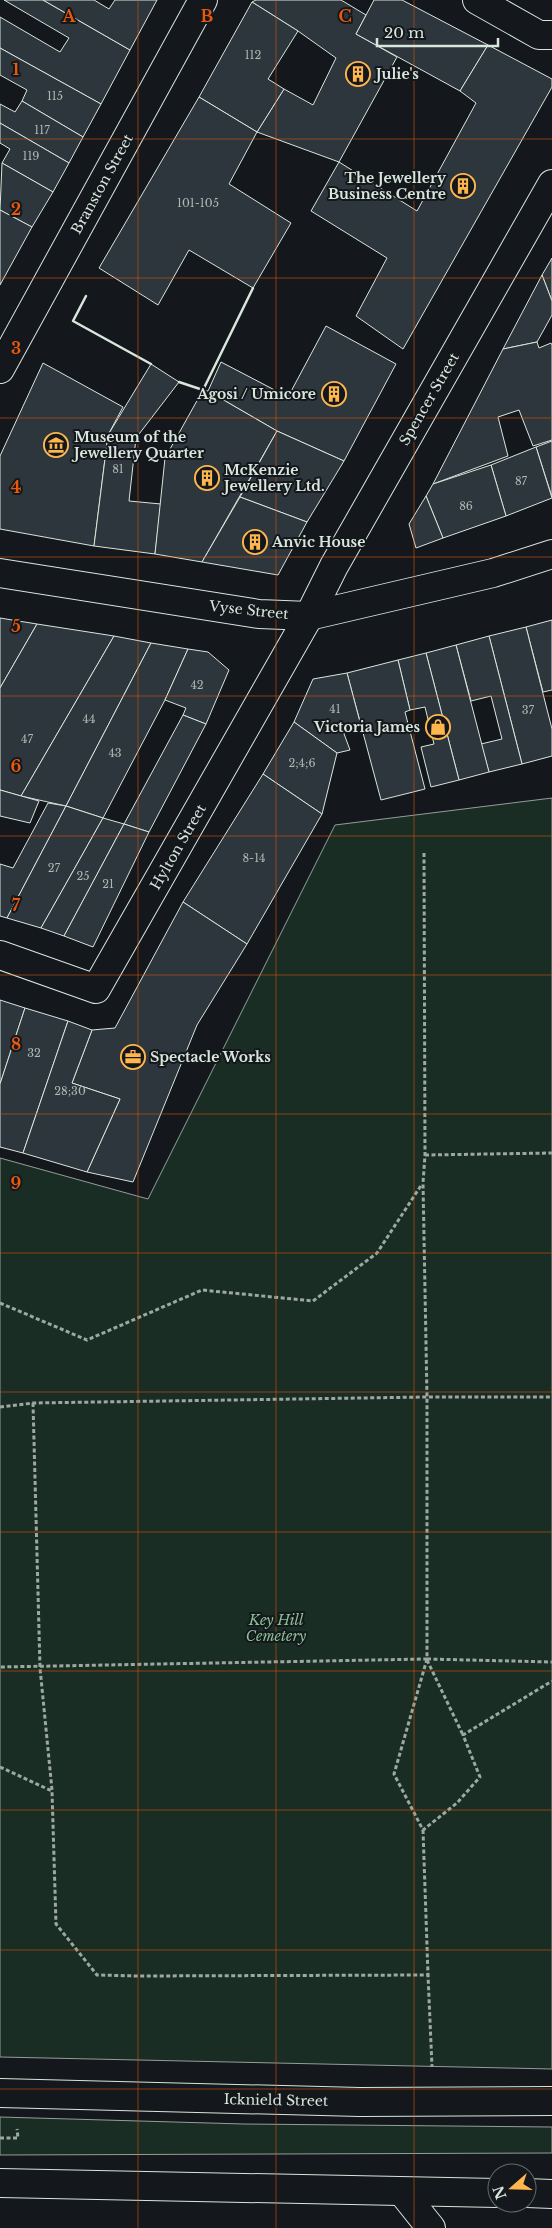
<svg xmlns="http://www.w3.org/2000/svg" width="552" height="2228" font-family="'Libre Baskerville',serif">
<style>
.green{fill:#1a2d24;stroke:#939e99}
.building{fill:#2c363c;stroke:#d8e6dc}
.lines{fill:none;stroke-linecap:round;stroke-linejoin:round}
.street-casing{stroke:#d8e6dc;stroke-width:30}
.secondary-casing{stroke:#d8e6dc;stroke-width:30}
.highway-casing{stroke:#d8e6dc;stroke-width:30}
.path{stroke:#9da8a2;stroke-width:3;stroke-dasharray:4 2.5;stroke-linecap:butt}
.street{stroke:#14181c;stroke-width:28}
.secondary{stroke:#14181c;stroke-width:28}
.highway{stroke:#14181c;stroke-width:28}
.wall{stroke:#d8e6dc;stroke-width:2.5}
.grid{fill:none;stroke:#e8590c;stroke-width:1;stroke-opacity:0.55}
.labels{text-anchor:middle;stroke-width:4;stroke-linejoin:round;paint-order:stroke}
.number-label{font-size:11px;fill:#adbab4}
.poi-label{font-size:14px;font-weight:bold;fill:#d8e6dc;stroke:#14181c;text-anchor:start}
.street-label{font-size:14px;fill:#d8e6dc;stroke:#14181c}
.park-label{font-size:14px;font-style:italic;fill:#8ac095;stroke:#14181c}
.grid-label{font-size:16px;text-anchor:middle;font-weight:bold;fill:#e8590c;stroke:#14181c;stroke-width:4;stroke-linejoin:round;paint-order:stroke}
</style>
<rect width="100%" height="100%" fill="#14181c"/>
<g class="green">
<polygon points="552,798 552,2069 0,2057 0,1158 148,1199 335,825"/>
<polygon points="0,2117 244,2124 552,2127 552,2153 0,2155"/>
</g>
<g class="building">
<polygon points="4,0 43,0 130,50 101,104 0,48 0,17 60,52 69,38"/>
<polygon points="43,0 94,0 109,9 115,0 157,0 130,50"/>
<polygon points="256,0 341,0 366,15 356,34 397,57 339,162 257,132 284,89 313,105 336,58 298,31 252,2"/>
<polygon points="374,0 402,0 488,45 460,91 356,34"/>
<polygon points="252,2 298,31 268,79 284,89 257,132 199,97"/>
<polygon points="488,45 552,79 552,87 403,349 356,316 387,258 311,211 339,162 417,211 476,103 460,91"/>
<polygon points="0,48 101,104 83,137 22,101 27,90 0,75"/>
<polygon points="199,97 257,132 229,184 291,223 253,288 189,250 158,305 99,268"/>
<polygon points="22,101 83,137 69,163 0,123 0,104 15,112"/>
<polygon points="0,123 69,163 53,192 2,163 10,149 0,143"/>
<polygon points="2,163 53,192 32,227 0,210"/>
<polygon points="0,210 32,227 0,285"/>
<polygon points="552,258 552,301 542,275"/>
<polygon points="542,275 552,301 552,315 537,342 503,349"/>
<polygon points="326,326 396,364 344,461 277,431 208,391 221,362 288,397"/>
<polygon points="537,342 539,348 551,343 552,345 552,440 533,446 519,410 498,417 508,456 433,484 503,349"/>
<polygon points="43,363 123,407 108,435 94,546 0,529 0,456"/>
<polygon points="151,364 179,382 136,438 129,501 161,504 155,554 94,546 108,435"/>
<polygon points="203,390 208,391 277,431 202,562 155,554 165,458"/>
<polygon points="277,431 344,461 307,522 240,497"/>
<polygon points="552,441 552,497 536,447"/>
<polygon points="536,447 552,498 506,516 491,465"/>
<polygon points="491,465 506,516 443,538 426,496 433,484"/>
<polygon points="426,496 443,538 416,548 409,524"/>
<polygon points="240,497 307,522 278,575 202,562"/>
<polygon points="0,618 37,624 0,688"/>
<polygon points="552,620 552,690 543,692 526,627"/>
<polygon points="37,624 114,636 21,796 0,790 0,688"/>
<polygon points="526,627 552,729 552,756 522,764 489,636"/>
<polygon points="114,636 151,643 66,806 21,796"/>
<polygon points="489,636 522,764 489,772 481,744 502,739 491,696 471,701 456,645"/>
<polygon points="151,643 188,649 165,700 103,818 66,806"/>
<polygon points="456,645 489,772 459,780 426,653"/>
<polygon points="188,649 208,652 229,670 206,724 183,715 186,708 165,700"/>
<polygon points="426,653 459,780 431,787 421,747 434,744 425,707 410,710 398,660"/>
<polygon points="398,660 410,710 405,712 425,789 381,800 347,673"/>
<polygon points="347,673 360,722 343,731 350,750 337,753 294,722 313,679"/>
<polygon points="183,715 206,724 149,832 124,824"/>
<polygon points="294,722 337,753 322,814 263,774"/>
<polygon points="263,774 322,814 247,944 183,902"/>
<polygon points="0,790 39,801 30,823 0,816"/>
<polygon points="48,803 66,806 7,918 0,916 0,864 13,868"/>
<polygon points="66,806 103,818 41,928 7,918"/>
<polygon points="103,818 124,824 64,936 41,928"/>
<polygon points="124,824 149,832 93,947 64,936"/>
<polygon points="183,902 247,944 197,1025 133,1182 87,1172 120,1099 72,1083 92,1030 115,1028"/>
<polygon points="0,1000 25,1008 0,1084"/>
<polygon points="25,1008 68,1021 23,1153 0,1147 0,1084"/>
<polygon points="68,1021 92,1030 72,1083 120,1099 87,1172 23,1153"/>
</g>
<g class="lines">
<defs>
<g id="street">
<polyline points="477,0 539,35 552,35"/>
<polyline points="0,369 203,0"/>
<polyline points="0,955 96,989 309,616 334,566 552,184"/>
<polyline points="403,2193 431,2228"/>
</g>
<polyline id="secondary" points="0,573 259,614 309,616 493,573 552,554"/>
<g id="highway">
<polyline points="0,2093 360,2102 552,2101"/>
<polyline points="0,2183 497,2193"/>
<polyline points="527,2193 552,2194"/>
</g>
</defs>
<use href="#street" class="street-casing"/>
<use href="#secondary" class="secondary-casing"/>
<use href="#highway" class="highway-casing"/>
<g class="path">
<polyline points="424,853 425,1155 423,1183 427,1397 552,1397"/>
<polyline points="425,1155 552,1153"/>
<polyline points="0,1303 87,1340 202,1290 313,1301 377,1253 422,1184"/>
<polyline points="33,1403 40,1668 52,1790"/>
<polyline points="0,1407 33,1403 427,1397 427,1659 0,1667"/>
<polyline points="427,1659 394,1774 423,1830 457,1803 480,1777 463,1735 552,1681"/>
<polyline points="427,1659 552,1662"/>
<polyline points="427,1660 463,1735"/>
<polyline points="0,1767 52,1791 56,1924 97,1975 138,1976 428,1975 432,2067"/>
<polyline points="423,1830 428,1975"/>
<polyline points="0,2138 18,2138 17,2129"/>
</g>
<use href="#street" class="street"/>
<use href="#secondary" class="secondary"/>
<use href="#highway" class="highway"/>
<g class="wall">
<polyline points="86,296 73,321 151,364"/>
<polyline points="179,382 203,390 253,288"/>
</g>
</g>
<path class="grid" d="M138,0V2228M276,0V2228M414,0V2228M0,139H552M0,278H552M0,418H552M0,557H552M0,696H552M0,836H552M0,975H552M0,1114H552M0,1253H552M0,1392H552M0,1532H552M0,1671H552M0,1810H552M0,1950H552M0,2089H552"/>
<defs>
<symbol id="building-ring" viewBox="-11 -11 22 22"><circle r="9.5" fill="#14181c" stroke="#ffb74d" stroke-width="1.5"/><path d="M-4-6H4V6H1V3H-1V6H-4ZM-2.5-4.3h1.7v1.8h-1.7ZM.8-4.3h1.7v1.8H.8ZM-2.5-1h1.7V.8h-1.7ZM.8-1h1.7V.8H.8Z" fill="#ffb74d"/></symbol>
<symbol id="museum-ring" viewBox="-11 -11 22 22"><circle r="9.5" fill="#14181c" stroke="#ffb74d" stroke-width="1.5"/><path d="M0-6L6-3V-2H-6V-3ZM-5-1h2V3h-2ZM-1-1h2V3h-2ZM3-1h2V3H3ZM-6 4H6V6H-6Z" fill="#ffb74d"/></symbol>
<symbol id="shop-ring" viewBox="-11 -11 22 22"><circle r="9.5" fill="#14181c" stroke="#ffb74d" stroke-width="1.5"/><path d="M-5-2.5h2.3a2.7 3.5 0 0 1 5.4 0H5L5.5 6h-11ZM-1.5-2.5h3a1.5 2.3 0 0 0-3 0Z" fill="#ffb74d"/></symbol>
<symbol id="office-ring" viewBox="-11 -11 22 22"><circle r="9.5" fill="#14181c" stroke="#ffb74d" stroke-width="1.5"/><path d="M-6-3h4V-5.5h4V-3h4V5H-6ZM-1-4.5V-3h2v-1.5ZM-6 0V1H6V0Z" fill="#ffb74d"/></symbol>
</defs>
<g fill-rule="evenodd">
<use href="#building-ring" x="344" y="60" width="28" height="28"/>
<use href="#building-ring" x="449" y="172" width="28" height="28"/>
<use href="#building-ring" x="320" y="380" width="28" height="28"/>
<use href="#museum-ring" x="42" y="431" width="28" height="28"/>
<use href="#building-ring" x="193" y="464" width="28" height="28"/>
<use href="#building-ring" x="241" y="528" width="28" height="28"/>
<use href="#shop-ring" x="424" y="713" width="28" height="28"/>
<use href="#office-ring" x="119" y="1043" width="28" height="28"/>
</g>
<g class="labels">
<g class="number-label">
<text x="253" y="59">112</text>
<text x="55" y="100">115</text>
<text x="42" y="134">117</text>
<text x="31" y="160">119</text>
<text x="198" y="207">101-105</text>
<text x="118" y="473">81</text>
<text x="521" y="485">87</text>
<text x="466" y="510">86</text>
<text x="197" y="689">42</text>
<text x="335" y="713">41</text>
<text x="528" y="714">37</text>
<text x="89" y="723">44</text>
<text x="27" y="743">47</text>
<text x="115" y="757">43</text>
<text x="302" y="767">2;4;6</text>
<text x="254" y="862">8-14</text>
<text x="54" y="872">27</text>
<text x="83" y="880">25</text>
<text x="108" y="888">21</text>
<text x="34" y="1057">32</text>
<text x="70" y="1095">28;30</text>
</g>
<g class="poi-label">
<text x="376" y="79">Julie's</text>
<text x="446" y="183" text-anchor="end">The Jewellery<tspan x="446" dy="16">Business Centre</tspan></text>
<text x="316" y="399" text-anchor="end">Agosi / Umicore</text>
<text x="74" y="442">Museum of the<tspan x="74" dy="16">Jewellery Quarter</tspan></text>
<text x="224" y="475">McKenzie<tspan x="224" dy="16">Jewellery Ltd.</tspan></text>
<text x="272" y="547">Anvic House</text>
<text x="420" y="732" text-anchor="end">Victoria James</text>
<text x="150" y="1062">Spectacle Works</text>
</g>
<g class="street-label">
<text transform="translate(102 184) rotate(-61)" y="5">Branston Street</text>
<text transform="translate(429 399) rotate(-60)" y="5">Spencer Street</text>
<text transform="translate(249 610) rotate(6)" y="5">Vyse Street</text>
<text transform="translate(178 847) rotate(-60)" y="5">Hylton Street</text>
<text transform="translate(276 2100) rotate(1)" y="5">Icknield Street</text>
</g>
<g class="park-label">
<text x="276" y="1625">Key Hill<tspan x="276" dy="16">Cemetery</tspan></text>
</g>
</g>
<g class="grid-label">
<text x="69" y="22">A</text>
<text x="207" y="22">B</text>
<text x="345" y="22">C</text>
<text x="16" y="75">1</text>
<text x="16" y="215">2</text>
<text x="16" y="354">3</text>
<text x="16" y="493">4</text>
<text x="16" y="632">5</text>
<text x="16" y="772">6</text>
<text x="16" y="911">7</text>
<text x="16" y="1050">8</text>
<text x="16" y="1189">9</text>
</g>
<g transform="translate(512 2188) rotate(250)"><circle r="24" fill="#14181c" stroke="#626a69"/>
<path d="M0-4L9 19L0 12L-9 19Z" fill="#ffb74d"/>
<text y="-8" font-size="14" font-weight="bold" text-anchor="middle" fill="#d8e6dc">N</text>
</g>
<path d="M377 38v8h121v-8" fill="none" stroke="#d8e6dc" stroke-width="2.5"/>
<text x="384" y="38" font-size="15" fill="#d8e6dc" stroke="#14181c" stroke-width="4" paint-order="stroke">20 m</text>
</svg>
